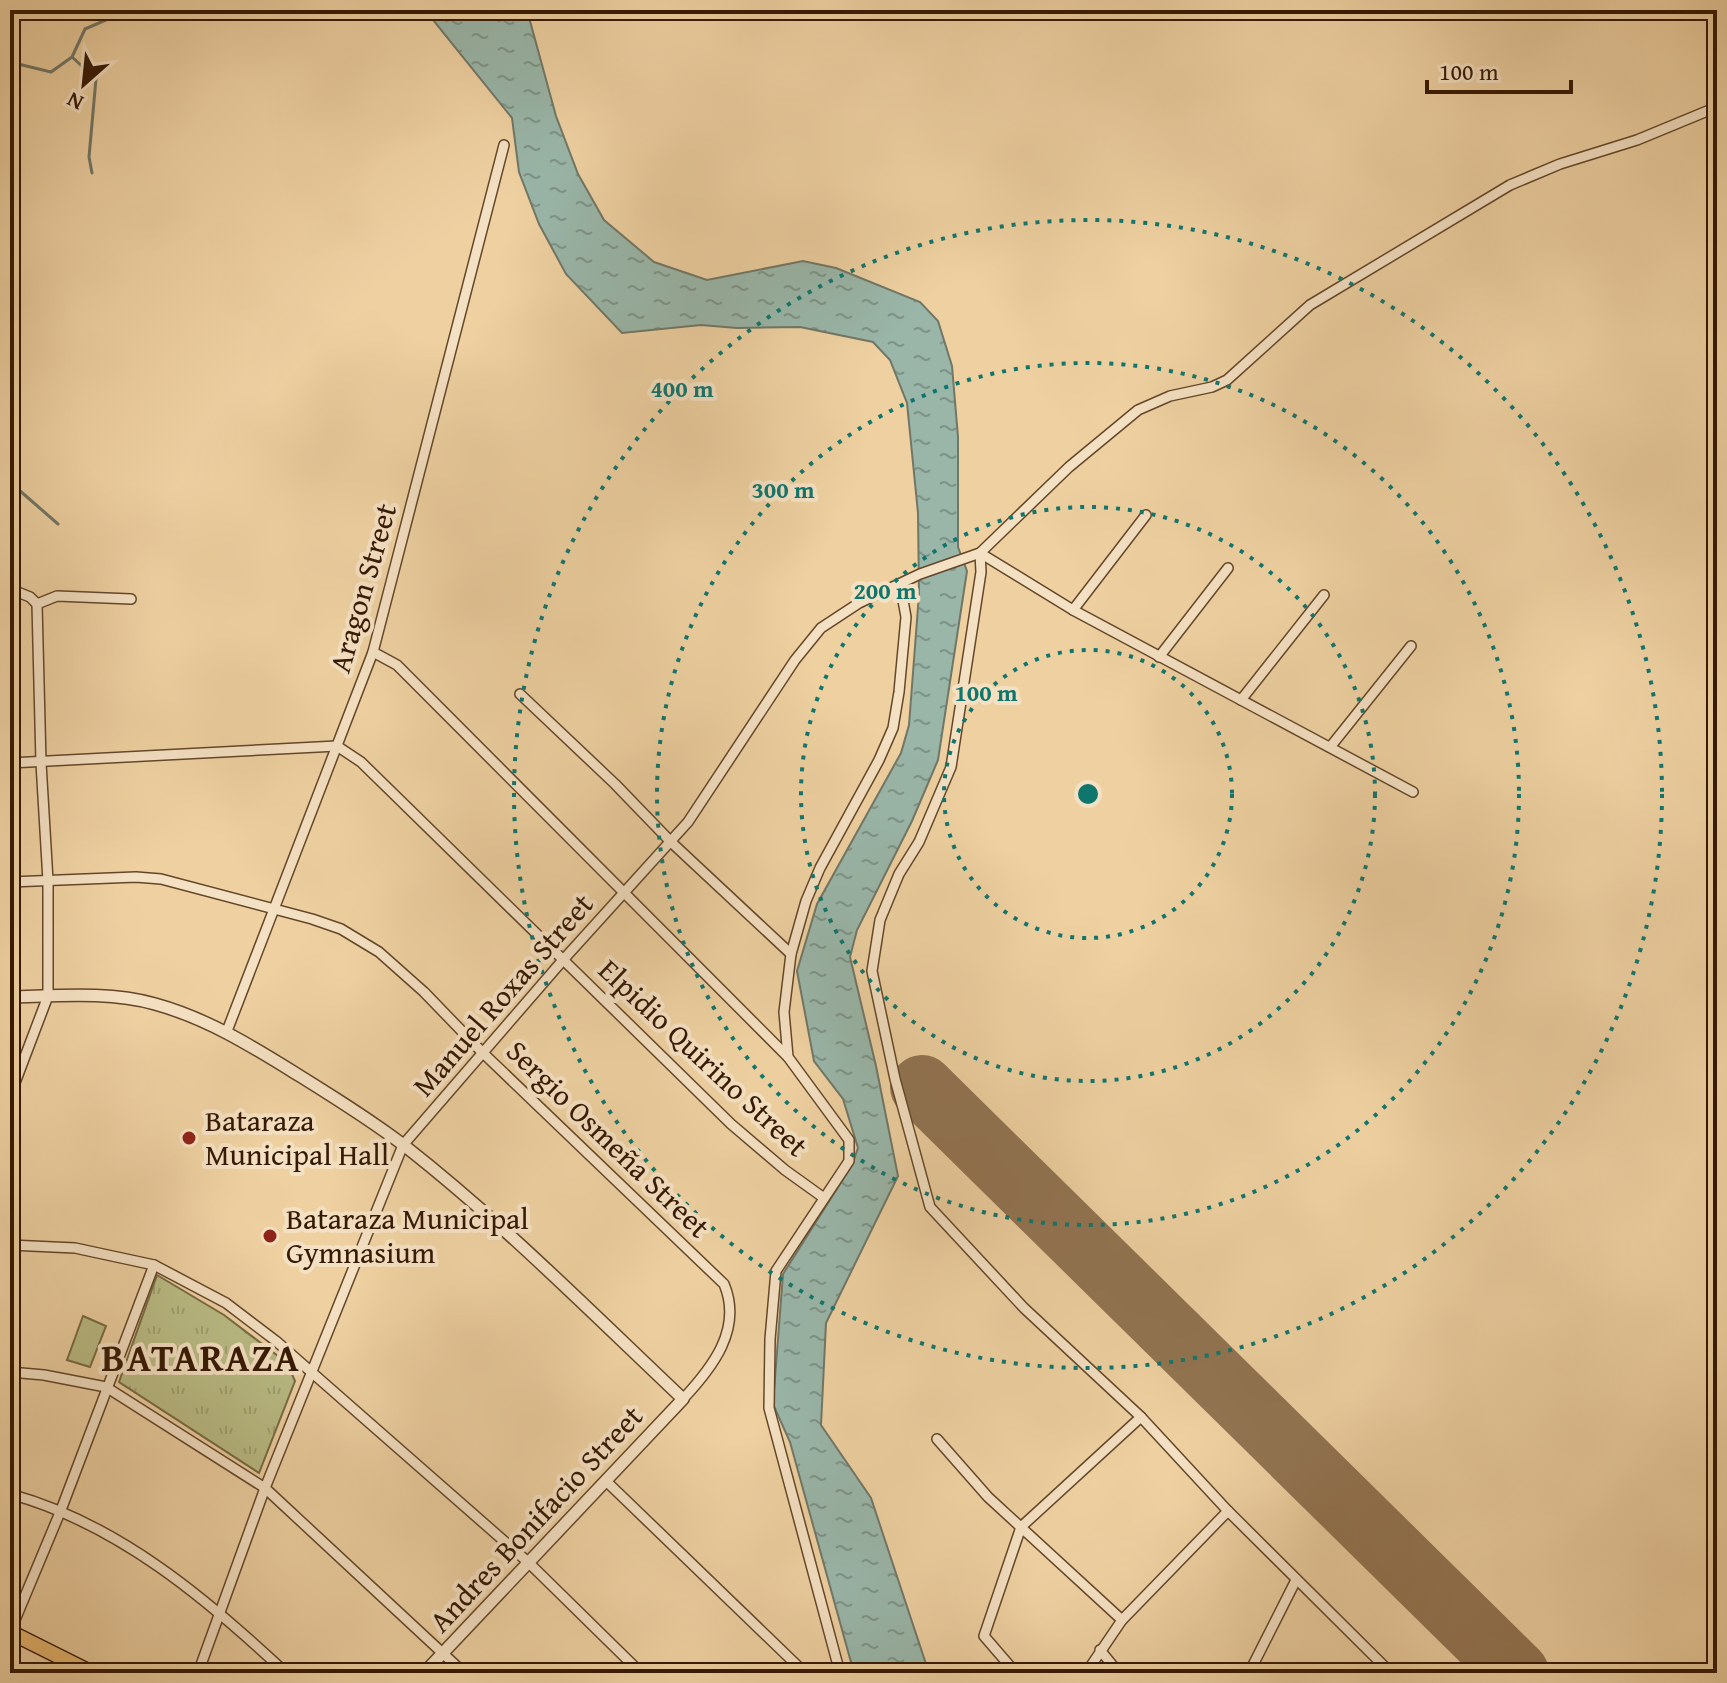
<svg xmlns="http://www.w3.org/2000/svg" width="1727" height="1683" font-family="'Gentium Book Plus',serif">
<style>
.park{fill:url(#park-tufts);stroke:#786a44;stroke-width:2}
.garden{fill:#b9bb84;stroke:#786a44;stroke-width:2}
.water{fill:url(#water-ripples);stroke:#717767;stroke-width:2}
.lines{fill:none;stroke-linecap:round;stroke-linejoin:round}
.stream{stroke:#717767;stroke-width:3}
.runway{stroke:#927452;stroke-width:64}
.minor-casing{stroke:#64472a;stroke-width:12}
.tertiary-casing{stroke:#64472a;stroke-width:14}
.primary-casing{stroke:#361903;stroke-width:17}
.minor{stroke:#f4e0c2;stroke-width:9}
.tertiary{stroke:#f4e0c2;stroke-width:11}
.primary{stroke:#e7b870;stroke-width:14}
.ring{fill:none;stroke:#0f766e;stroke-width:4;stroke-dasharray:4 8}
.poi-dot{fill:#8f2418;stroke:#f4e0c2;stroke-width:3}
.labels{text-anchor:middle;stroke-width:8;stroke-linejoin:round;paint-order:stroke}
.street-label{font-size:30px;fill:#361903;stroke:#f4e0c2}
.poi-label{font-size:30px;fill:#361903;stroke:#f4e0c2;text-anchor:start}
.district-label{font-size:38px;font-weight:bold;letter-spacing:2px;fill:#361903;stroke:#f4e0c2}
.centre{fill:#0f766e;stroke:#f4e0c2;stroke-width:4}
.ring-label{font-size:24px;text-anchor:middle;font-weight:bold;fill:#0f766e;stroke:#f4e0c2;stroke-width:8;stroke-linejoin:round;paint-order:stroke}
</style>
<defs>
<pattern id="park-tufts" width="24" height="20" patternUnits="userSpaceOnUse" patternTransform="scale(2)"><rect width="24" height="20" fill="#b9bb84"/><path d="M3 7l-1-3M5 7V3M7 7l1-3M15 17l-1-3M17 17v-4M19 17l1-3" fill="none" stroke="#a0a070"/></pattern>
<pattern id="water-ripples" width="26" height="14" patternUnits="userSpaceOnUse" patternTransform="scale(2)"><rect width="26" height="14" fill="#99b6a9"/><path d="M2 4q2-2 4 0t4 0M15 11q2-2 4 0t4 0" fill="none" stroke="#7e9387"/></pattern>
</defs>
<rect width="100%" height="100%" fill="#eed0a1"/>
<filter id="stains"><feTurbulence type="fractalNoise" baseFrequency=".0025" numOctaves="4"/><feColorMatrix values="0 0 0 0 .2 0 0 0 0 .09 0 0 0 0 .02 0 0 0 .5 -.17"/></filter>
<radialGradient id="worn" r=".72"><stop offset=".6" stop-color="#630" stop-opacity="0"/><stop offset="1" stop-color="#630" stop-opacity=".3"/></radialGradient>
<polygon class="park" points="157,1275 224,1315 287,1363 295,1381 259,1473 119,1382"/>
<polygon class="garden" points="83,1316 106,1326 90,1367 67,1360"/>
<polygon class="water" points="425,10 527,10 556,116 578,174 604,220 654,262 707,280 803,261 836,268 920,302 938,321 952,366 958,437 958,547 967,571 938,760 912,821 857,930 850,957 876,1066 898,1176 826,1323 821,1425 871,1498 929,1673 854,1673 790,1442 773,1404 783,1274 852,1165 858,1148 843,1099 814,1061 797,971 817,904 901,753 909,725 919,594 918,513 907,403 890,360 873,342 800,327 737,328 701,325 622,333 566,274 539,224 519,172 512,118"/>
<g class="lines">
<g class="stream">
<polyline points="72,57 96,79 89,157 92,173"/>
<polyline points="10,62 51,72 72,57 85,29 129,10"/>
<polyline points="10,489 19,490 58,524"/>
</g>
<polyline class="runway" points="922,1087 1517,1673"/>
<defs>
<g id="minor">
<polyline points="980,553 981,572 951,767 919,842 899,874 880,920 872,971 895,1079 930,1207 1024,1308 1141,1417 1228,1511 1391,1673"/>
<polyline points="980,553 1073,610 1413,792"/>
<polyline points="10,589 30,597 37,604"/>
<polyline points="37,604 57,596 131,599"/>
<polyline points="1073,610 1146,515"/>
<polyline points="373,652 397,665 788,1057"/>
<polyline points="1159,657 1228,568"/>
<polyline points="520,694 615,784 671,842 791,954"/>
<polyline points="1241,700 1324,595"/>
<polyline points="1331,746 1411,646"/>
<polyline points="10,763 337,746 361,762 731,1124 785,1170 824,1198"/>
<path d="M10,882L136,877L161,879L312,919L341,929L379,952L424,992L482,1052L724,1284C743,1329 712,1368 683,1399"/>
<polyline points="227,1031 373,652 504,145"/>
<polyline points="10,1096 48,996 48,881 41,763 37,604"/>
<polyline points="10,1245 75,1248 154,1265 226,1303 276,1341 528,1562 641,1673"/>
<polyline points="10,1372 44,1375 106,1387 265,1488 464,1673"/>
<polyline points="937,1439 988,1497 1122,1620"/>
<polyline points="606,1481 805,1673"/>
<path d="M10,1494C117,1523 207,1599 286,1673"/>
<polyline points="10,1632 61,1510 154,1265"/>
<polyline points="1100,1650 1119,1673"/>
<polyline points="198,1673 265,1488 403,1145 563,960 688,822 795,660 821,628 859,603 920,574 980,553 1069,467 1138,410 1170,396 1212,387 1227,380 1310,305 1510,185 1560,164 1637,140 1717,107"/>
<polyline points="840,1673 769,1408 770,1339 776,1271 849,1161 849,1140 788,1057 784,1012 791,954 806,901 820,868 879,760 893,728 899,692 906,617 900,584"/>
<polyline points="1016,1673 984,1636 1021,1527 1141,1417"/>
<polyline points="1086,1673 1122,1620 1228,1511"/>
<polyline points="1249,1673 1296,1580"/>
</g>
<path id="tertiary" d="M10,997C57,996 109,991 155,1004C206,1018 250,1045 295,1073C332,1096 371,1120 406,1147C504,1224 592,1313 683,1399L424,1673"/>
<polyline id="primary" points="10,1632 92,1673"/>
</defs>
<use href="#minor" class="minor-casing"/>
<use href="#tertiary" class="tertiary-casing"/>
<use href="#primary" class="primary-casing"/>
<use href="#minor" class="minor"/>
<use href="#tertiary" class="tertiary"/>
<use href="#primary" class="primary"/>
</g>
<g class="ring">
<circle cx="1088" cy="794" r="144"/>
<circle cx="1088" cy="794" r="287"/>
<circle cx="1088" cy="794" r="431"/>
<circle cx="1088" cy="794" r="574"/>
</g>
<g class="poi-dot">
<circle cx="189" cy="1138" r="8"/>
<circle cx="270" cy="1236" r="8"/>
</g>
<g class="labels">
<g class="street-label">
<text transform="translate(363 588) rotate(-74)" y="10">Aragon Street</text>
<text transform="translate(503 995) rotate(-49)" y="10">Manuel Roxas Street</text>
<text transform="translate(703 1058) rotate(43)" y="10">Elpidio Quirino Street</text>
<text transform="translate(608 1139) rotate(44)" y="10">Sergio Osmeña Street</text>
<text transform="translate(536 1519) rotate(-47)" y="10">Andres Bonifacio Street</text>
</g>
<g class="poi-label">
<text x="205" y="1131">Bataraza<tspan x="205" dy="34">Municipal Hall</tspan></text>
<text x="286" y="1229">Bataraza Municipal<tspan x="286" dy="34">Gymnasium</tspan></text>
</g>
<g class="district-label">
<text x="201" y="1371">BATARAZA</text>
</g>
</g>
<circle cx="1088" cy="794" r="12" class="centre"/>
<g class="ring-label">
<text x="682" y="397">400 m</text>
<text x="783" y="498">300 m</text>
<text x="885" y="599">200 m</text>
<text x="986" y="701">100 m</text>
</g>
<rect width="1727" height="1683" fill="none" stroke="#eed0a1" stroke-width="40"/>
<rect x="12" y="12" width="1703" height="1659" fill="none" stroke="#361903" stroke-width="4"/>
<rect x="20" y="20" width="1687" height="1643" fill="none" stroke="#361903" stroke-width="2"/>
<g transform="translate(84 84) rotate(207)" stroke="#f4e0c2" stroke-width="6" paint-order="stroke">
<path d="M0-6L14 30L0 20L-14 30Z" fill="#361903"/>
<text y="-12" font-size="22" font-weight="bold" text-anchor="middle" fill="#361903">N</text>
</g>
<path d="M1427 80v12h144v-12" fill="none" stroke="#361903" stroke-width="4"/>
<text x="1439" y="80" font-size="24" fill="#361903" stroke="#f4e0c2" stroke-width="6" paint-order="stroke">100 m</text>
<rect width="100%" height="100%" filter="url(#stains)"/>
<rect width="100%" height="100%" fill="url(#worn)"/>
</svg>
